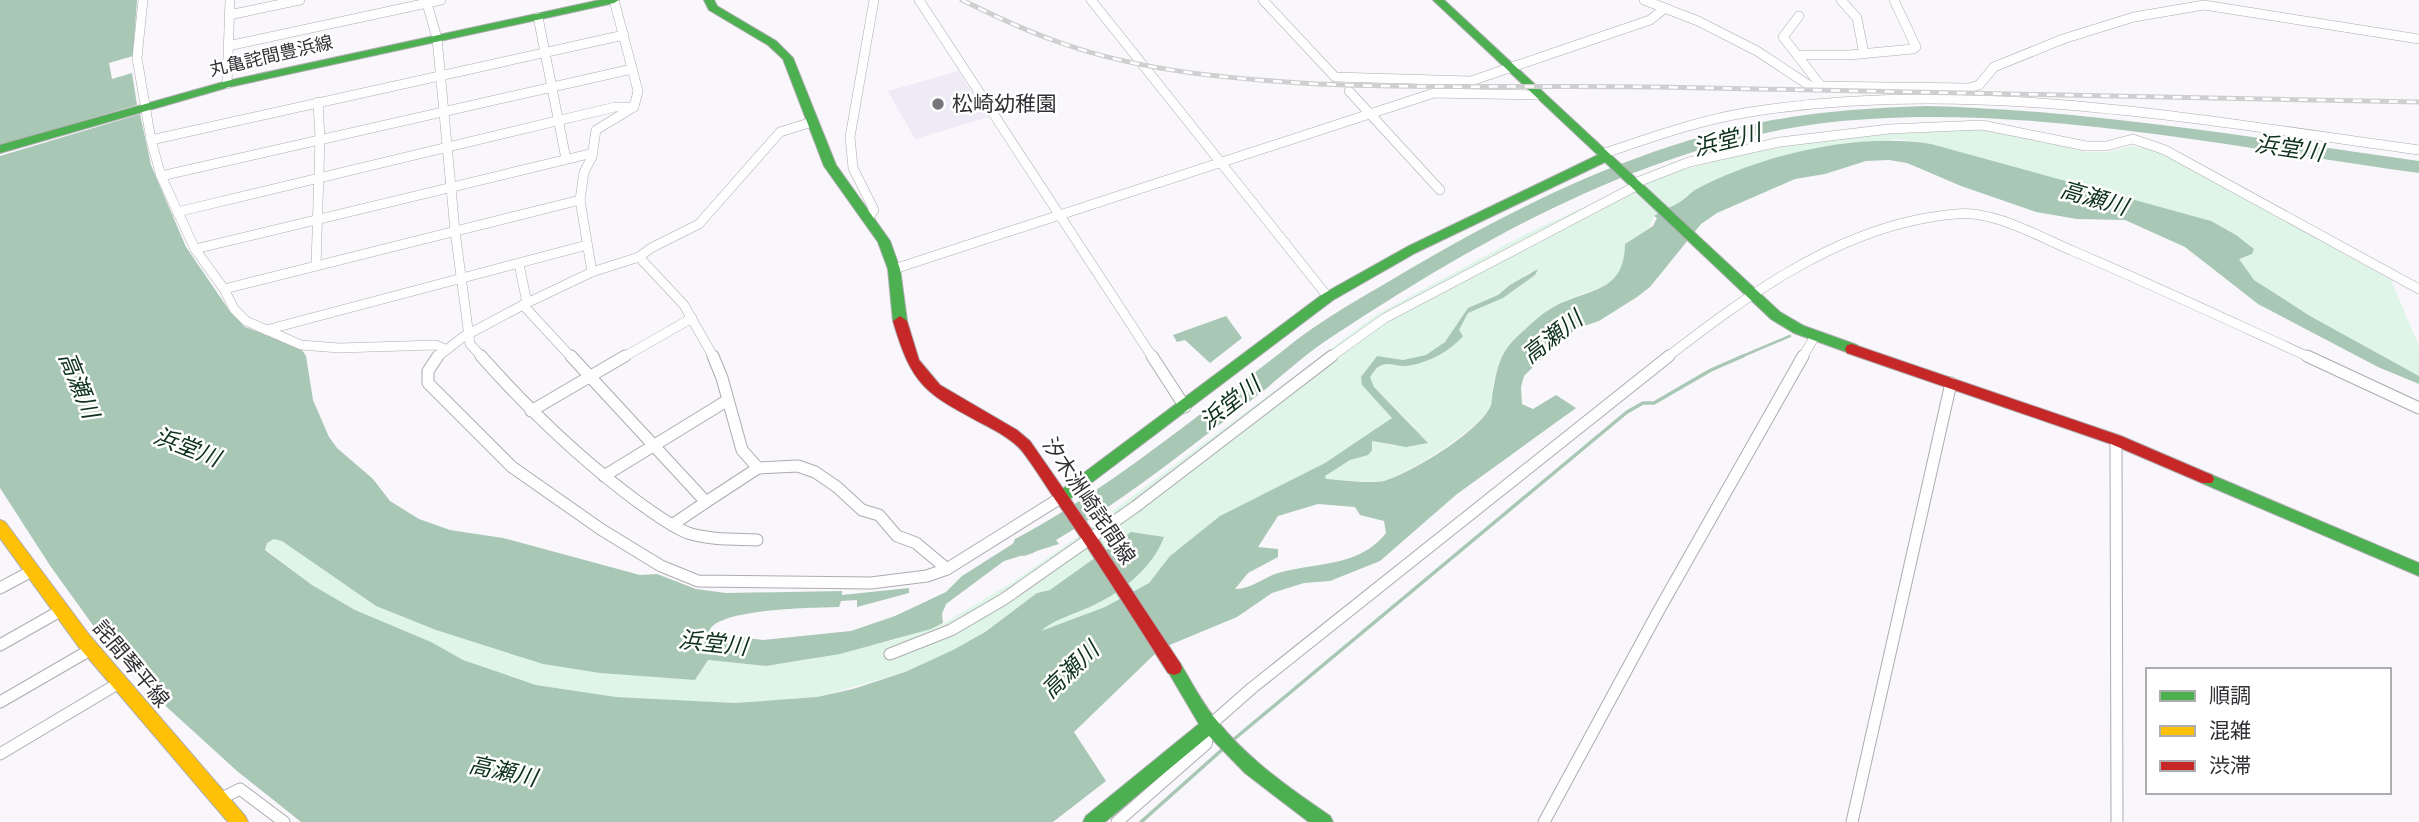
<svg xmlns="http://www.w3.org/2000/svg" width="2419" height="822" font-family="Arial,'Noto Sans JP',sans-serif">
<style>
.built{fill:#efebf6}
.green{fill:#def5e7}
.water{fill:#a9c7b5;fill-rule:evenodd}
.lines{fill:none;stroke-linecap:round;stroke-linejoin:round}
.stream-far1{stroke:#a9c7b5;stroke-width:2.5}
.stream{stroke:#a9c7b5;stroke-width:3.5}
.river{fill:#a9c7b5;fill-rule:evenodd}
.street-far1-casing{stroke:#adacaf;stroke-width:10}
.street-casing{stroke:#adacaf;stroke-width:13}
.fast-casing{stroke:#adacaf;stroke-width:2}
.slow-casing{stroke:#adacaf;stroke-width:2}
.jam-casing{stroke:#adacaf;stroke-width:2}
.street-far1{stroke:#fefeff;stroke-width:9}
.street{stroke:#fefeff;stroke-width:11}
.fast{fill:#4caf50;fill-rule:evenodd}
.slow{fill:#ffc107;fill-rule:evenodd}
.jam{fill:#c62828;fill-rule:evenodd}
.rail-casing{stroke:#cfcfd0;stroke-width:5}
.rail{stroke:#fff;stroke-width:2.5;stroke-dasharray:9;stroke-linecap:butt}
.poi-dot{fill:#78767a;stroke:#fff;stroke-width:2.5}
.labels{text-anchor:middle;stroke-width:5;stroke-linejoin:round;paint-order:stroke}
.far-street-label{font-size:18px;fill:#323034;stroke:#fff}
.poi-label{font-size:21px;fill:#323034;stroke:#fff;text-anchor:start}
.street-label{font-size:21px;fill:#323034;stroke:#fff}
.water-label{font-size:23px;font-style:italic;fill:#0f321e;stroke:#fff}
</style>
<rect width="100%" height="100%" fill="#f9f7fc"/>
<polygon class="built" points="958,71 989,117 915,139 888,91"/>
<path class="green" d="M1973,128L2012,134L2086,152H2108L2133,146L2159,151L2391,280L2419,346V376L2310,316L2254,280L2238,259L2252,254L2110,193L2042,177L1931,144L1897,139L1821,148L1758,164L1693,191L1678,203L1654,216L1649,228L1625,244C1624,290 1600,285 1567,300C1549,309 1534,321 1520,335C1504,349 1497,364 1493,385C1492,392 1493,399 1490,406C1481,429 1408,473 1384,481C1376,483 1336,480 1326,479L1325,475L1350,460L1368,454L1372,441L1394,446L1415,428L1374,387L1370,377L1378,367L1385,363L1405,366L1428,360L1459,329L1468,313L1503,298L1535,275L1530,272L1498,295L1468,308L1445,342L1426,355L1403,360L1377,356L1361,377L1363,386L1393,418L1325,463L1220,516L1170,556L1149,583L1106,607L1038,632L1051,622L1088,608L1050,590L1037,593L984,632L953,650L905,672L817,697L735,703L616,697L536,685L463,660L430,642L355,610L312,585L265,549L267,543L274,539L282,541L376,606L436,630L543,664L600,673L695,680L708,660L766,666L807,660L898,639L943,624L1013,582L1079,536L1376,315L1522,236L1629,186L1626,182L1676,161L1686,169C1781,141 1875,134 1973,128Z"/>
<g class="water">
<polygon points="0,0 137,0 133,56 109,63 112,79 132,73 137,105 0,145"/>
<path d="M140,114L151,165L186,247L229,310L245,327L300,347L306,356L313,400L329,437L337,448L373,479L390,501L419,519L450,530L503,538L640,575L657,574L696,589L726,593L842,591V595L909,588V593L857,607V600L841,601L839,607C813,608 724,608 710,629L716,634L763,640L851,631L895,616L946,592L962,576L1044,524L1059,544L1004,561L946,604L942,614L943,623L931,629L840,654L766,666L708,660L695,680L600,673L543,664L436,630L376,606L282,541L274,539L267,543L265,550L312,585L355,610L431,642L463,660L536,685L616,697L735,703L817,697L853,689L905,672L953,650L985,632L1037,593L1050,590L1131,532L1164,537C1152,570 1117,596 1085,609C1069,616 1053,620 1041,631L1105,607L1149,583L1170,556L1220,516L1325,463L1392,418L1362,385L1361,377L1377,356L1403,360L1426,355L1445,342L1468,308L1498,295L1510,285L1538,269L1535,275L1503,298L1468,313L1459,330L1463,336C1450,352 1424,365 1404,366C1396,366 1389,362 1382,365C1376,367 1374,372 1370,377L1374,387L1428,443L1406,447L1372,441V450L1368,455L1350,460L1325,476L1326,479C1338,480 1373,484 1384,481C1411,473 1481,431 1491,405C1492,400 1492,395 1493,390C1498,365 1500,352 1520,334C1529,326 1541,314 1552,308C1588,287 1624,295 1625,244L1653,226L1657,218L1654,216C1662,210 1670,208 1678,203C1684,200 1689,194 1695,190C1760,155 1857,132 1931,144L2211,221L2236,235L2254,249L2252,254L2239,259L2254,280L2310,316L2419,376V384L2378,367L2258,304L2185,247L2125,220L2077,219L2036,212L1961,186L1907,163L1889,160L1866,161L1825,174L1795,179L1717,213L1701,224L1650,287L1637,297L1599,321L1578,328L1559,341L1524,376L1521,387L1522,404L1533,409L1556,395L1576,408L1457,494L1380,561L1330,581L1304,583L1272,593L1237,617L1160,649L1074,732L1106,781L1053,822H301L237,771L159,700L105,642L51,567L0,488V156ZM1318,504L1355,507L1360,515L1384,521L1386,533C1377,545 1364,553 1350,558C1326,566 1301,566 1275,574C1263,579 1248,590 1235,589L1248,573L1278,557V549L1258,547L1278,516Z"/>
<polygon points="1226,316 1242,338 1210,363 1185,340 1177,342 1173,335"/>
</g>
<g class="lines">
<polyline class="stream-far1" points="1738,358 1790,336"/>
<g class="stream">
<polyline points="1233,740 1627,412 1643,403 1654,403 1711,370 1743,356"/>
<polyline points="1141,822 1224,748"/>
</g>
<path class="river" d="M1926,106C2091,110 2255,138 2419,161V173C2227,147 2009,99 1816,124C1642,148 1478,240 1333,336C1308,352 1285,373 1262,392C1187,449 1116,508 1033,553L1024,556L1015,553L1012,546L1015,539C1103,492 1179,430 1258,370C1277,356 1294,341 1313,328C1342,308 1373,291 1403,273C1515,207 1635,147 1763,122C1817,111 1871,108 1926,106Z"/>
<defs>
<g id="street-far1">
<polyline points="143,0 137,58 151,140 161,176 195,249 224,289 234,309 246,321 301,345 339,348 436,345 445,349"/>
<polyline points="426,0 437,38 455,231 470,344 483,358"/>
<polyline points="919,0 1153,358"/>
<polyline points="1091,0 1328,297"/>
<polyline points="1263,0 1335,77 1471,81 1650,20 1665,8"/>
<polyline points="1644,0 1698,21 1757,51 1810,86 1969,88 1979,85 1994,67 2063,39 2134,17 2204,5 2419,39"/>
<polyline points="1841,0 1857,18 1864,54"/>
<polyline points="229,15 300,0"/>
<polyline points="1799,16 1783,37 1821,86"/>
<polyline points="538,17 566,159"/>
<polyline points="228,46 441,0"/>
<polyline points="1803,55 1849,55 1913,49 1916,47 1894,0"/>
<polyline points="227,84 230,0"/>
<polyline points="1349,91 1440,190"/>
<polyline points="151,140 624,35"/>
<path d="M1602,154C1650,138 1699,120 1750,112C1971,77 2199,120 2419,150"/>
<polyline points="161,176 632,69"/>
<polyline points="1635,183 1689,162 1780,142 1889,129 1982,125 2086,146 2106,146 2133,139 2165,150 2419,289"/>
<polyline points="177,212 615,107 634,107"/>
<polyline points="868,218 874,210 853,168 850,137 874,0"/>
<polyline points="195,249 593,153"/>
<polyline points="639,257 684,305 714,358"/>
<polyline points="519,264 527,303 523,305 572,358"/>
<polyline points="316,266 320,139 318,102"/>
<polyline points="894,269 1434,93 1539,95"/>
<polyline points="592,272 580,200 584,172 592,157 596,130 634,107 638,91 614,0"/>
<polyline points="224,289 580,200"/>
<polyline points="527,303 592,272 639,257 651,248 699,224 780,132 812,122"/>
<polyline points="266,330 587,245"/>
<polyline points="436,358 463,337 523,305"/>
<polyline points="622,358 692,318"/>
<polyline points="1329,358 1385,318 1638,185"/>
<path d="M1666,358C1744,298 1827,236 1926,218C1941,216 1958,212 1973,214C2008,218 2042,238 2073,251C2153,285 2232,322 2311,358"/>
<polyline points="1802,358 1815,336"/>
</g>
<g id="street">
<polyline points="438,356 428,371 428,383 512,467 602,530 661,566 698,581 871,583 927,576 947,569"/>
<path d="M481,356C529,410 580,459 638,502C654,513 670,526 688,533C710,540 734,539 757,540"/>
<polyline points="571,356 706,502 758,468 798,466 815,472 837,487 862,510 879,515 897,536 916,543 947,569 1062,497"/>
<polyline points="713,356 722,378 742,450 758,468"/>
<polyline points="1152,356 1185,407"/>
<polyline points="2307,356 2419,408"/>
<polyline points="531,411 625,356"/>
<polyline points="2116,440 2117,822"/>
<polyline points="604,476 728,400"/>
<polyline points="672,525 706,502"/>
<polyline points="0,588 30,572"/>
<polyline points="0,645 60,611"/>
<polyline points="890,654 951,630 1004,599 1135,507 1332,356"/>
<polyline points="0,702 90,650"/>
<polyline points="0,754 119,683"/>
<polyline points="220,799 240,789 284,822"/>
<polyline points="1117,822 1206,744 1210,725 1252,688 1669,356"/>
<polyline points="1544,822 1659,610 1803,356"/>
<polyline points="1852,822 1951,383"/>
</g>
<g id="fast">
<polygon points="600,0 619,0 614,3 229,87 0,153 0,145 227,81"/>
<polygon points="704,0 714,0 717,6 776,41 793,58 836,165 890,241 900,269 907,321 905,324 900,326 893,321 888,269 878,242 824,166 783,59 768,45 709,10"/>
<polygon points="1433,0 1444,0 1780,312 1804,326 1857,345 1859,349 1857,353 1852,354 1794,333 1771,319 1605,162 1415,253 1333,300 1067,501 1057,501 1055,497 1057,493 1323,294 1407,247 1598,155"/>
<polygon points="2207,473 2419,563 2419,576 2202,483 2200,479 2202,475"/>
<path d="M1174,661L1180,663C1192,683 1203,705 1218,722C1249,760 1290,789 1330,816L1333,822H1309L1245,773L1209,736L1105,822H1083L1086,816L1199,724L1166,668L1168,663Z"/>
</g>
<polygon id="slow" points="0,520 5,522 90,636 245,816 248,822 228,822 78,646 0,538"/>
<g id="jam">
<path d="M900,316L907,321L919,360L940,385L1017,430L1030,441L1098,539L1180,663L1182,668L1180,673L1174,675L1168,673C1133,618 1098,562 1061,508C1048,490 1036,469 1022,451C1012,439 996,431 983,424C925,393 912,386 893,321Z"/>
<polygon points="1852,344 2121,436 2212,475 2214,479 2212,483 2202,483 2111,444 1847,353 1845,349 1847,345"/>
</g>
</defs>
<use href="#street-far1" class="street-far1-casing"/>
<use href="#street" class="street-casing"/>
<use href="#fast" class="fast-casing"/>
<use href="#slow" class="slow-casing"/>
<use href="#jam" class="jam-casing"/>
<use href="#street-far1" class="street-far1"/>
<use href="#street" class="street"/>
<use href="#fast" class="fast"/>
<use href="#slow" class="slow"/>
<use href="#jam" class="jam"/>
<defs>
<path id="rail" d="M962,0C995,16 1028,32 1064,44C1145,72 1233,79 1318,84C1432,89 1545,85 1658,87C1912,92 2165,97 2419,102"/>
</defs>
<use href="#rail" class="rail-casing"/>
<use href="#rail" class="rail"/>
</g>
<circle class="poi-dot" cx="938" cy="104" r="7"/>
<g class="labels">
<g class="far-street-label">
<text transform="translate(271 56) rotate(-13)" y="6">丸亀詫間豊浜線</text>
</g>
<g class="poi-label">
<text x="952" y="111">松崎幼稚園</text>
</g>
<g class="street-label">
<text transform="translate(1089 501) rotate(56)" y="7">汐木洲崎詫間線</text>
<text transform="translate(131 664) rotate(50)" y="7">詫間琴平線</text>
</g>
<g class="water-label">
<text transform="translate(1727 140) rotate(-14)" y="8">浜堂川</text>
<text transform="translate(2289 148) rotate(8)" y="8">浜堂川</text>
<text transform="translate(2094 198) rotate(16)" y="8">高瀬川</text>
<text transform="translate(1552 337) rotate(-38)" y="8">高瀬川</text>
<text transform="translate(79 385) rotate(68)" y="8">高瀬川</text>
<text transform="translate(1230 403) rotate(-38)" y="8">浜堂川</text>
<text transform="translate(187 447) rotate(21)" y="8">浜堂川</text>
<text transform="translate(713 643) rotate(6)" y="8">浜堂川</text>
<text transform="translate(1070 670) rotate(-44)" y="8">高瀬川</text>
<text transform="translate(503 771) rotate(12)" y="8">高瀬川</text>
</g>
</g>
<rect x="2146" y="668" width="245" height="126" fill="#ffffff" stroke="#adacae" stroke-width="2"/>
<rect x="2160" y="691" width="35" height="10" fill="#4caf50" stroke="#adacae" stroke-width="2"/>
<text x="2209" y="703" font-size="21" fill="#323034">順調</text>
<rect x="2160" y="726" width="35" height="10" fill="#ffc107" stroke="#adacae" stroke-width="2"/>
<text x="2209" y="738" font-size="21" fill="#323034">混雑</text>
<rect x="2160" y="761" width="35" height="10" fill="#c62828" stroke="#adacae" stroke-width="2"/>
<text x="2209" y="773" font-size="21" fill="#323034">渋滞</text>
</svg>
